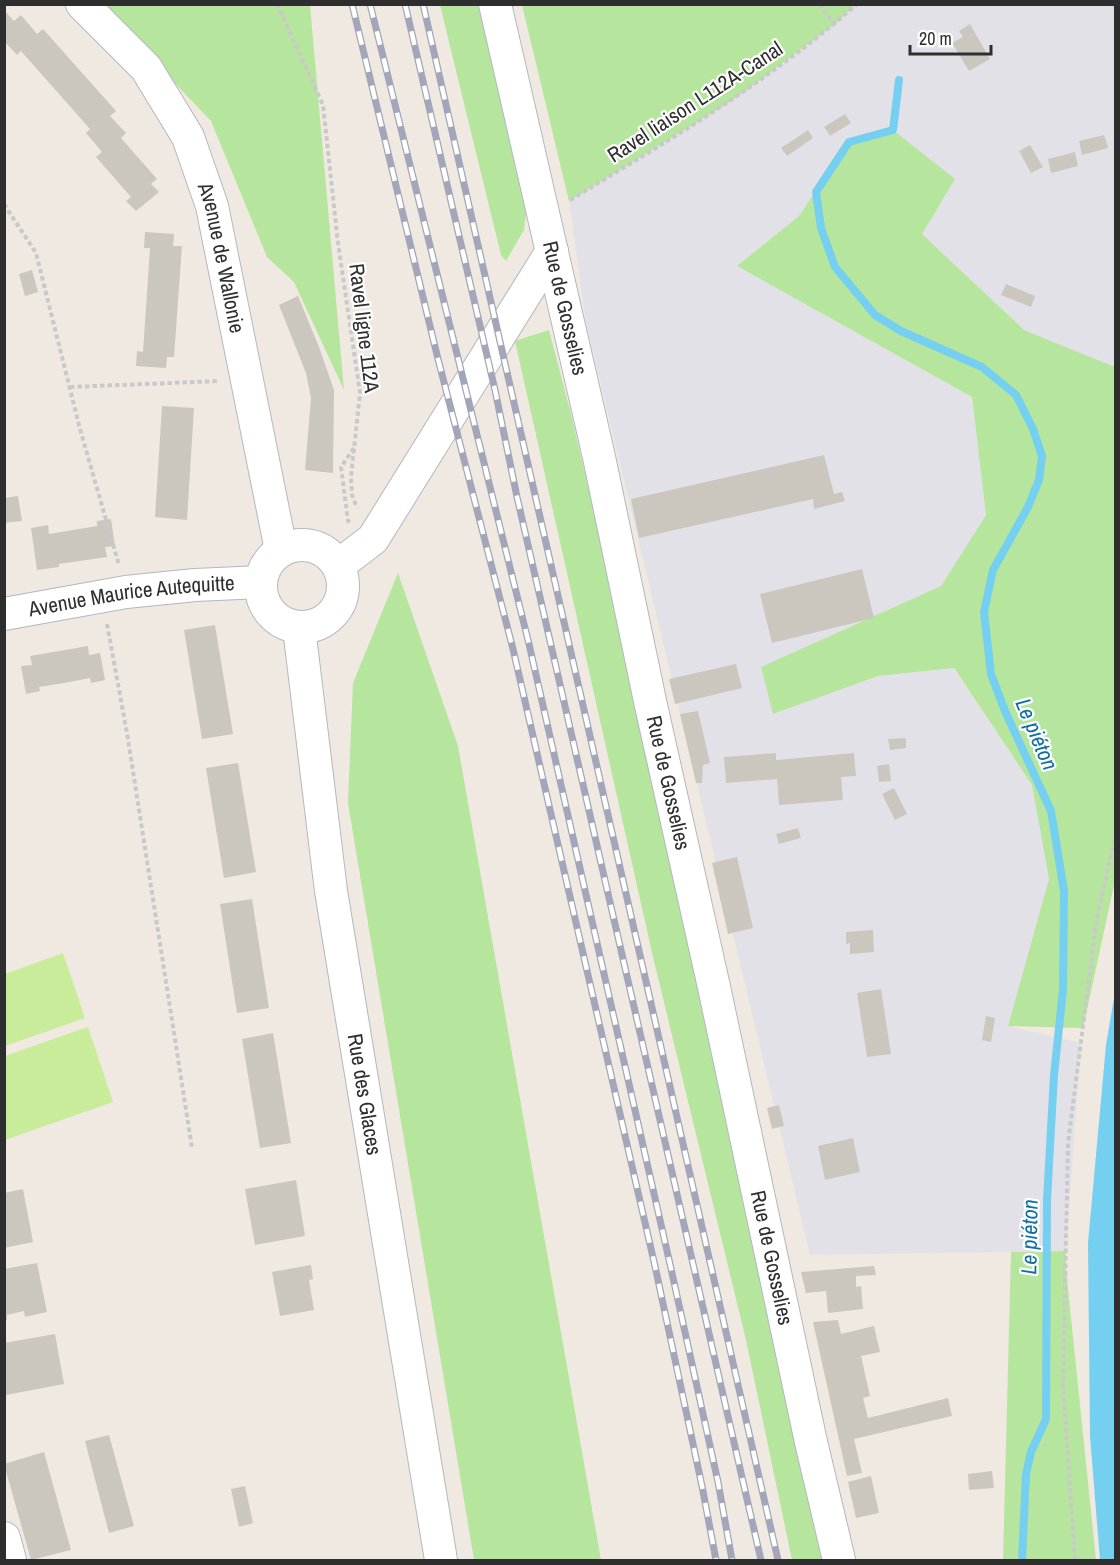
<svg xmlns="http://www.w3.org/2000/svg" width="1120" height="1565" font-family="'Archivo Narrow',sans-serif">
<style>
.industrial{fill:#e3e1e8}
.green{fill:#b6e59e}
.pitch{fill:#c9ec9a}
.water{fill:#75cff0}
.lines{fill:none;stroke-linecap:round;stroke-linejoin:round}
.stream{stroke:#75cff0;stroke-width:8}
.building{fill:#cbc7bf}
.street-casing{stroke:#b4b7c1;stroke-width:34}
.path{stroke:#c9c9c9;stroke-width:4;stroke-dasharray:4.5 3;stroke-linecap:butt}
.street{stroke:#fff;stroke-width:32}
.rail-casing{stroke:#a3a6b8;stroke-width:7}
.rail{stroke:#fff;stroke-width:4.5;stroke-dasharray:14;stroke-linecap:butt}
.labels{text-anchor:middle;stroke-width:4.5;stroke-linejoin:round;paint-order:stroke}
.street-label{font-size:21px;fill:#2e2e2e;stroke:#fff}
.water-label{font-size:22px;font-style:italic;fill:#0d6fa3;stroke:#fff}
</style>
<rect width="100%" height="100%" fill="#efe9e1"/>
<polygon class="industrial" points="849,5 1115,5 1115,367 1024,330 922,234 849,142 799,216 737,266 972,397 986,515 941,586 761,667 773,714 878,676 953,668 1032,785 1049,880 1008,1026 1081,1043 1066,1251 810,1255 586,322 569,201 736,98 805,47"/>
<g class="green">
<polygon points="100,5 310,5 344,390 294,282 267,257 211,121"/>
<polygon points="440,5 483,5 527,205 524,230 506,261 501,255"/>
<polygon points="522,5 522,4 855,5 835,24 736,98 569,201"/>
<polygon points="893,130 955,179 922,234 1024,330 1115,367 1116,876 1083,1028 1008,1026 1049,879 1032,785 954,668 878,676 773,714 761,667 941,586 986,515 972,397 737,266 799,216 849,142"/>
<polygon points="549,330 572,418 651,757 826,1560 792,1560 746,1340 653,957 515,341"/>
<polygon points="398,573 458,746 601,1560 474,1560 348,803 353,683"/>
<polygon points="1066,1251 1066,1269 1096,1560 1003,1560 1011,1252"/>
</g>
<g class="pitch">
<polygon points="63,953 85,1018 5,1046 5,974"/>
<polygon points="88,1027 113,1102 5,1140 5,1056"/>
</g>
<polygon class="water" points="1115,992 1116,1560 1100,1560 1090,1436 1088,1243 1106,1045"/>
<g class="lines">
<polyline class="stream" points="899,80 893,130 849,142 816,192 821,228 835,267 875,315 901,331 982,367 1016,395 1033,429 1042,456 1039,480 1028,507 993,570 984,612 991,674 1005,711 1051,811 1064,891 1063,990 1054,1075 1047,1200 1046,1419 1031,1452 1026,1474 1022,1560"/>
</g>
<g class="building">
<polygon points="4,10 14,21 21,15 37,34 43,29 116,111 110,116 126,133 121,138 157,179 151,184 159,192 136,211 126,201 131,197 96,157 102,152 86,133 90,129 21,51 17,55 4,41"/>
<polygon points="970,24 990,59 969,71 952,43 963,37 959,31"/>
<polygon points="845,114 851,123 830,136 824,127"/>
<polygon points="808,130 813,138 787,156 781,148"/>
<polygon points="1104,135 1108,148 1082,155 1079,141"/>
<polygon points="1030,145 1043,167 1031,173 1019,151"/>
<polygon points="1075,152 1078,166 1051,173 1048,159"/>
<polygon points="145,232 174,234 173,246 182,246 174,357 167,357 166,368 136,366 137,351 143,352 150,248 144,248"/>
<polygon points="32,270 38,292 25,296 19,274"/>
<polygon points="1006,284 1035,296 1031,307 1001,295"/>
<polygon points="298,296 319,347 334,390 333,473 305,470 311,398 306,373 279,305"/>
<polygon points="162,406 194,408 187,520 155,517"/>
<polygon points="824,455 834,494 842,492 845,501 814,509 813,499 639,538 631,499"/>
<polygon points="18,496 22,521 4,523 4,498"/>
<polygon points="111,519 115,546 105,547 107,557 59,564 59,567 37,570 31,528 48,525 49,534 97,526 97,521"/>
<polygon points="862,569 874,618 772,643 760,594"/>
<polygon points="215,625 233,734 202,739 184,630"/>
<polygon points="88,646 89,655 100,653 105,680 91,683 90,678 64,683 39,687 40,691 26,694 21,666 32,665 30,656"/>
<polygon points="736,664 742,688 675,704 669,679"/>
<polygon points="698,711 710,763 703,765 702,783 696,783 680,714"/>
<polygon points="906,738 906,748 890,750 888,739"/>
<polygon points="776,753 776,760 854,753 856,776 841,777 843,800 779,805 777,779 726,783 724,757"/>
<polygon points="238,763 256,872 224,878 206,768"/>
<polygon points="889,764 891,781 879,782 877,766"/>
<polygon points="894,788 907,814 895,820 882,794"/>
<polygon points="798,828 801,838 779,844 776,834"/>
<polygon points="737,857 753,928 728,934 712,863"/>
<polygon points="252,899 269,1008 237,1013 220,904"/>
<polygon points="873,930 874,952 850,954 850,943 846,944 846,932"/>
<polygon points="881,989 891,1054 867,1057 857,993"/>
<polygon points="986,1016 995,1018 991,1042 982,1040"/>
<polygon points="273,1033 291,1143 260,1148 242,1039"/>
<polygon points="779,1105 784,1126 772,1129 767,1108"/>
<polygon points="853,1138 860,1172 825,1180 818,1146"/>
<polygon points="296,1180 305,1236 255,1245 245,1189"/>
<polygon points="23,1189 33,1242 4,1248 4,1193"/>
<polygon points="37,1263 47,1312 25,1317 24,1311 7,1315 7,1320 4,1321 4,1269"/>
<polygon points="311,1265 313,1279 309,1280 314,1310 280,1316 272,1272"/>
<polygon points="874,1266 876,1275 856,1276 856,1287 861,1286 863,1309 828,1313 826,1291 806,1293 801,1272"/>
<polygon points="838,1320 841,1334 874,1326 880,1352 861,1356 870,1396 863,1398 868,1418 948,1398 952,1416 854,1439 862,1473 847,1476 813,1322"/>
<polygon points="55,1334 64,1384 6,1395 4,1384 4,1343"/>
<polygon points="109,1435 134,1526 109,1533 85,1441"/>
<polygon points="44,1452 71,1550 31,1560 4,1464"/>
<polygon points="992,1471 994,1488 969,1490 968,1474"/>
<polygon points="871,1476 879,1513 856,1518 848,1482"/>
<polygon points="245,1486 253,1523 239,1527 231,1489"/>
</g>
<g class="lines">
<defs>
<g id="street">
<path id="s1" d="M82,4L146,68L188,137L212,206L281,550"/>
<path id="s2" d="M495,4L599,457L650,701L714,987L811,1442L839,1560"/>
<circle cx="302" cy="586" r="41"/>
<polyline points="339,565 373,539 552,251"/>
<path id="s3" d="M4,614L126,592L195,585L260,582"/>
<path id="s4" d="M299,628L331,891L441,1560"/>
<polyline points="4,1538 10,1560"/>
</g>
</defs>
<use href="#street" class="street-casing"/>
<g class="path">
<polyline points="277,4 323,105 338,243 360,393 351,477 352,495 357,508"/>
<polyline points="819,4 835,24"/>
<path d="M570,200C670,140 770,81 857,4"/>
<polyline points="4,204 36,253 80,429 119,565"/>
<polyline points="70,387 219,381"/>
<polyline points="350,522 348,521 341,467 354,448"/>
<polyline points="107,624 127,733 192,1148"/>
<polyline points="1075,1560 1063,1385 1068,1143 1097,917 1116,833"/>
</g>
<use href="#street" class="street"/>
<defs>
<g id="rail">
<polyline points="352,4 438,359 513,649 655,1266 702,1486 716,1560"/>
<polyline points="370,4 529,644 670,1264 718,1482 732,1560"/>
<polyline points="405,4 495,390 517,497 761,1560"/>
<polyline points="423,4 778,1560"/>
</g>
</defs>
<use href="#rail" class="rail-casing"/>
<use href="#rail" class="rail"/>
</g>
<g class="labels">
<g class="street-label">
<text transform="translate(695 102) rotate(-33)" y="7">Ravel liaison L112A-Canal</text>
<text dy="7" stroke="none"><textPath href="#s1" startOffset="297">Avenue de Wallonie</textPath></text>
<text dy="7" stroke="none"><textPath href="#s2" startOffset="312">Rue de Gosselies</textPath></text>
<text transform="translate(364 328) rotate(83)" y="7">Ravel ligne 112A</text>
<text dy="7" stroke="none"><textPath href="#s3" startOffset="129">Avenue Maurice Autequitte</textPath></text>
<text dy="7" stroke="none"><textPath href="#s2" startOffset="798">Rue de Gosselies</textPath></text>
<text dy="7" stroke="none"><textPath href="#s4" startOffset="471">Rue des Glaces</textPath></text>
<text dy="7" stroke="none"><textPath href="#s2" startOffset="1284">Rue de Gosselies</textPath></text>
</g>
<g class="water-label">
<text transform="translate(1037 734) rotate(67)" y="8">Le piéton</text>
<text transform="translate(1029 1237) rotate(-89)" y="8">Le piéton</text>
</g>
</g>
<rect width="1120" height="1565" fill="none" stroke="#2e2e2e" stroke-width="12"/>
<path d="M910 45v9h81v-9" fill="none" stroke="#2e2e2e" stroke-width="3"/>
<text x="919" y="45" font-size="18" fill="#2e2e2e" stroke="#ffffff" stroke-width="4.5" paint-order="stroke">20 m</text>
</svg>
